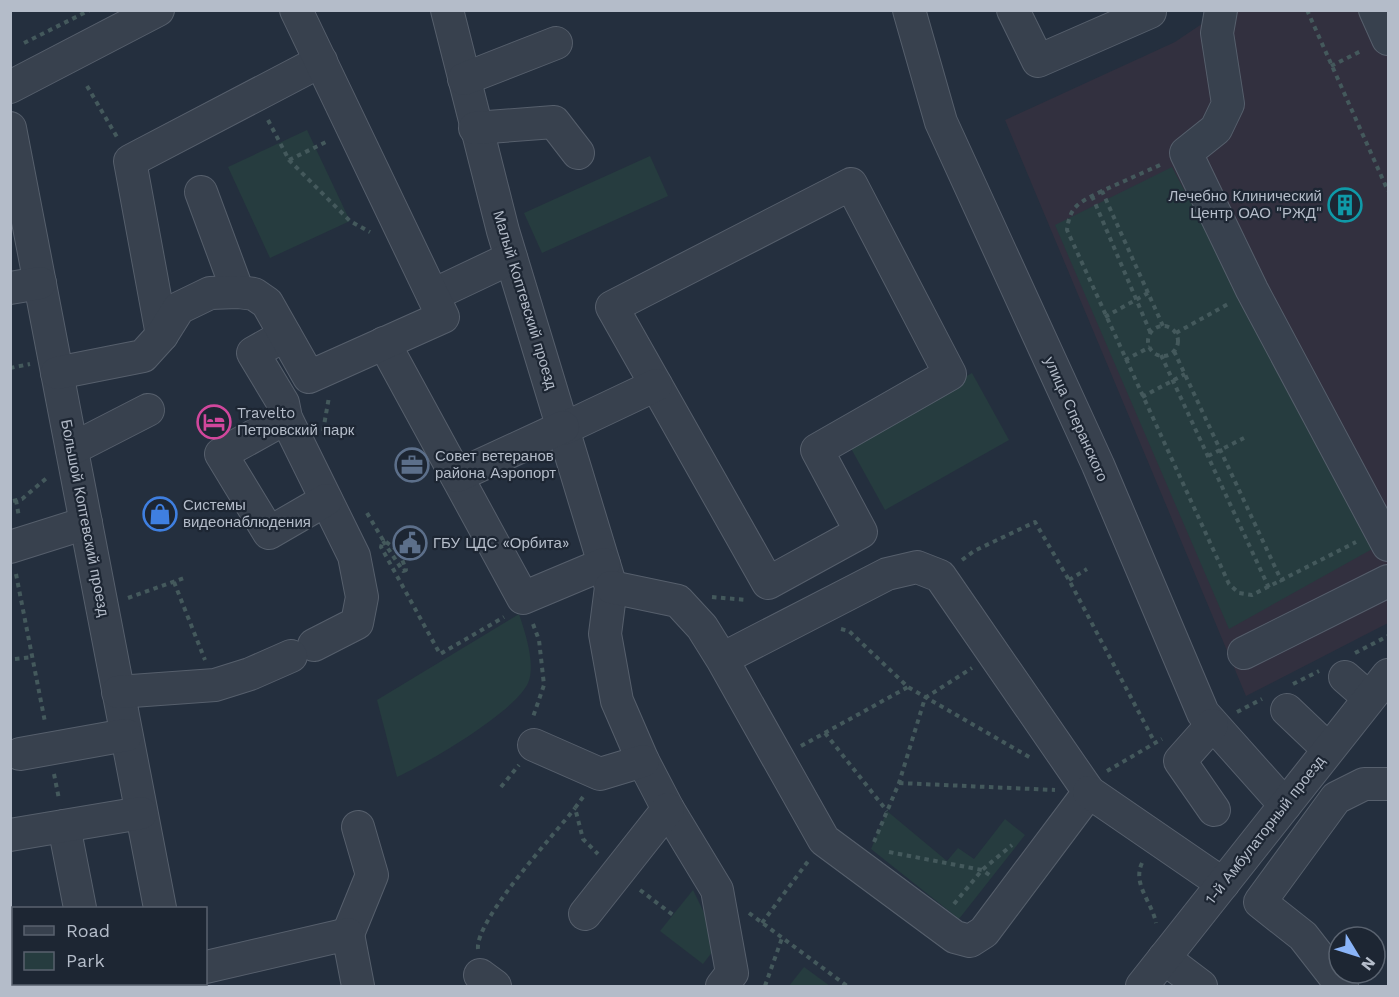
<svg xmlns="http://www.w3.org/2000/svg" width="1399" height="997" font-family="'Work Sans',sans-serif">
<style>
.medical{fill:#32303f}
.green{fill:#263c3f}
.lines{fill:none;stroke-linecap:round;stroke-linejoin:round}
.minor-casing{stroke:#565f6c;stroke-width:34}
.path{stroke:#44595c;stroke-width:4;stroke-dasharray:4.5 4.5;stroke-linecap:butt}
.minor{stroke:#38414e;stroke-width:32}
.labels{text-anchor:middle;stroke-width:4.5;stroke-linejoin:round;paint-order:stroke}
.poi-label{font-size:15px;fill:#b4bcc9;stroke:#1d2633;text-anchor:start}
.street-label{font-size:15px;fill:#b4bcc9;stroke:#1d2633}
</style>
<rect width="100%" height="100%" fill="#242f3e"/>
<polygon class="medical" points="1221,11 1388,11 1388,623 1246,696 1005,120 1175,42"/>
<g class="green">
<polygon points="307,130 350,221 270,258 228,167"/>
<polygon points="650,156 668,196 542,253 524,213"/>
<polygon points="1172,167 1374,548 1229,629 1055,225"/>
<polygon points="972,373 1009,440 885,510 848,443"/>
<path d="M519,614C525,632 536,665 528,683C514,713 427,763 397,777L377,700Z"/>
<polygon points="887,811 947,861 958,848 974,859 1005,819 1025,835 959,919 871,849"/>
<polygon points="693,890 719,943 703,964 660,931"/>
<polygon points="804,967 830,986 789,986"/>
</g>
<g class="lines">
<defs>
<g id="minor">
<polyline points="447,10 503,231 611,587 605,634 617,701 643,761 668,809 717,890 732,973 722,986"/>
<polyline points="909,10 941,122 1098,465 1203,713 1285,805"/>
<polyline points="1013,10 1038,61 1150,12"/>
<polyline points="1221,10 1217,33 1228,104 1216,129 1186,153 1252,290 1388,545"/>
<polyline points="1375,10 1388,39"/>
<polyline points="464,79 556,43"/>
<polyline points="10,87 158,10"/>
<polyline points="10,128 160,908"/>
<polyline points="475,128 554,122 578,153"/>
<polygon points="851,184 950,374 817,450 861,532 768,583 612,307"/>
<polyline points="201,192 238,292"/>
<polyline points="10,288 40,283"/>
<polyline points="433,295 511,258"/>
<polyline points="162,335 130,161 321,61"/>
<polyline points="285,335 253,353 283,403 286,418 354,556 362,597 357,623 314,645"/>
<polyline points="384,343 523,598 604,564"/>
<polyline points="57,373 143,356 162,335 179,308 210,293 238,292 254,294 267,303 309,377 443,317 296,10"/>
<polyline points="286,418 221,454 269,533 326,500"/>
<polyline points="563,429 656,385"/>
<polyline points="72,449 148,410"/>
<polyline points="457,476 563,427"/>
<polyline points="10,547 86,523"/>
<polyline points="611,587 678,601 702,627 722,659 824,840 955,937 970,941 984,932 1089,792 940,576 917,567 887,574 722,659"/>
<polyline points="1244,653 1388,581"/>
<polyline points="1345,677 1369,698"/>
<polyline points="118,692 215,685 250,674 291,656"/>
<polyline points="1287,710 1328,749"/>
<polyline points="1212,725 1180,761 1214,810"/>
<polyline points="534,745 600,774 643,761"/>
<polyline points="20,754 126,735"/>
<polyline points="1089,792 1223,884"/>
<polyline points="64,826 80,908"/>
<polyline points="10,835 141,813"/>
<polyline points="585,914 668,809"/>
<polyline points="348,934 372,875 358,827"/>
<polyline points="1164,958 1201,986"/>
<polyline points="206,967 348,934 358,986"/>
<polyline points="480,975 495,986"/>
<polyline points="95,984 95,986"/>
<polyline points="174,984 175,986"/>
<polyline points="1142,986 1388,675"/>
<polyline points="1342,986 1303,936 1260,902 1336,798 1364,784 1388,784"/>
</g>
</defs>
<use href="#minor" class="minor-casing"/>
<g class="path">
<polyline points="1307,10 1388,191"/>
<polyline points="24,43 90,10"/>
<polyline points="1331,66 1363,50"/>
<polyline points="87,86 117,137"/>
<polyline points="268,120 289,160 350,221 370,232"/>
<polyline points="289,160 328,141"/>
<polyline points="1160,165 1102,191 1163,326"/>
<path d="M1102,191C1081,202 1070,204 1067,230L1229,584L1239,593L1252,595L1356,542"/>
<polyline points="1092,196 1151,334"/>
<polyline points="1105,317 1148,293"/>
<circle cx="1163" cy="341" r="15"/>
<polyline points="1176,333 1228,304"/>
<polyline points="1174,351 1282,582"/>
<polyline points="1161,355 1269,588"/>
<polyline points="1125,360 1150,347"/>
<polyline points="10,368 30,364"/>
<polyline points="1142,397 1185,374"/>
<polyline points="323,431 329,397"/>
<polyline points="1208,456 1244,438"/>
<polyline points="16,500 19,517"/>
<polyline points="13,501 22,499 49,476"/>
<polyline points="367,513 383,540 381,547 440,654 504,617"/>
<polyline points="383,541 403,571 406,570 399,551 402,549"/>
<polyline points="386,542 399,551"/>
<polyline points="962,560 974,551 1035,522 1069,580 1154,741"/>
<polyline points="16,574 45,722"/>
<polyline points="1069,580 1087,569"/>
<polyline points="174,582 205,660"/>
<polyline points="712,597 747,600"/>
<polyline points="128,598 184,578"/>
<polyline points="533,624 539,640 544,685 533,717"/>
<polyline points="841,629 849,631 908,687 1031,758"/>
<polyline points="1355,653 1388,636"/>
<polyline points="15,659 32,657"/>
<polyline points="1293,684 1319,671"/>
<polyline points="1237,712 1262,699"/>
<polyline points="825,733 887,811"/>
<polyline points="801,746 908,687"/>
<polyline points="1107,771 1162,739"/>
<polyline points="54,774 59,799"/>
<polyline points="899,783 1055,790"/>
<polyline points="501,787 519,765"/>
<polyline points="583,797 575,808 583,839 598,854"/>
<polyline points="874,842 899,783 925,698 972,668"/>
<polyline points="889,852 982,870 991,876"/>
<path d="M1142,863C1132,884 1152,902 1156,923"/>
<polyline points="640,890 673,915"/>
<polyline points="954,904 982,870 1012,845"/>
<polyline points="749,913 847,986"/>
<polyline points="762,923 809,860"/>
<path d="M478,949C475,920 554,835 575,808"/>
<polyline points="765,986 782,938"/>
</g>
<use href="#minor" class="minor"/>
</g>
<defs>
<symbol id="building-ring" viewBox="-11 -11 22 22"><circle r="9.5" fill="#1d2633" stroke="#0f9aa8" stroke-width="1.5"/><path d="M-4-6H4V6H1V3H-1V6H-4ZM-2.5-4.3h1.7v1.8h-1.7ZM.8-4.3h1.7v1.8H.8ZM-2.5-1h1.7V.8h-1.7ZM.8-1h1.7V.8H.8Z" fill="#0f9aa8"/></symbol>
<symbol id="hotel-ring" viewBox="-11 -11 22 22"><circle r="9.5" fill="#1d2633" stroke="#d1479c" stroke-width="1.5"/><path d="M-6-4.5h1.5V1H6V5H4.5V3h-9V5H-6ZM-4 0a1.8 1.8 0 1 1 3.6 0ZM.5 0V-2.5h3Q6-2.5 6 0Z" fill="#d1479c"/></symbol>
<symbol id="office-ring" viewBox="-11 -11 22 22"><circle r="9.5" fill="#1d2633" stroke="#5c6f8a" stroke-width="1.5"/><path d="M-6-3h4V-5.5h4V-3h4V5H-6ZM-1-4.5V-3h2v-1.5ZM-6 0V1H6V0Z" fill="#5c6f8a"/></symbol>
<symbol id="shop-ring" viewBox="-11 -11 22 22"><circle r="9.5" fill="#1d2633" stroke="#3f7fe0" stroke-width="1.5"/><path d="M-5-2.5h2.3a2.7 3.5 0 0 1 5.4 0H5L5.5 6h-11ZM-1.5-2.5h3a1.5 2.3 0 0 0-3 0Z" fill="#3f7fe0"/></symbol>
<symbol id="civic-ring" viewBox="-11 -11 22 22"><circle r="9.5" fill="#1d2633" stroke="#5c6f8a" stroke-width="1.5"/><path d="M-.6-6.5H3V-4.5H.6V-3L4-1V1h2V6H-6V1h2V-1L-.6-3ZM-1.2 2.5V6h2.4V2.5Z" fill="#5c6f8a"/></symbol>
</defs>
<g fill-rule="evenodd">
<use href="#building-ring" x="1326" y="186" width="38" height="38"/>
<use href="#hotel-ring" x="195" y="403" width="38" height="38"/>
<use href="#office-ring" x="393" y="446" width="38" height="38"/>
<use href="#shop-ring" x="141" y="495" width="38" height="38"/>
<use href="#civic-ring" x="391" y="524" width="38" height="38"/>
</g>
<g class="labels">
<g class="poi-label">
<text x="1322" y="201" text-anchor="end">Лечебно Клинический<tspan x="1322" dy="17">Центр ОАО "РЖД"</tspan></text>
<text x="237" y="418">Travelto<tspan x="237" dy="17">Петровский парк</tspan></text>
<text x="435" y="461">Совет ветеранов<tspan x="435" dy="17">района Аэропорт</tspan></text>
<text x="183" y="510">Системы<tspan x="183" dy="17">видеонаблюдения</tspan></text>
<text x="433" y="548">ГБУ ЦДС «Орбита»</text>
</g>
<g class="street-label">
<text transform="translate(525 300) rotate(73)" y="5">Малый Коптевский проезд</text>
<text transform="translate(1076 419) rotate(66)" y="5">улица Сперанского</text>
<text transform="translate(85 518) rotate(79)" y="5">Большой Коптевский проезд</text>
<text transform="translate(1265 830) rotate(-52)" y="5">1-й Амбулаторный проезд</text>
</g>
</g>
<rect width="1399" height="997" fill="none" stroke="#b4bcc9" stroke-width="24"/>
<rect x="12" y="907" width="195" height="78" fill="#1d2633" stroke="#59626f" stroke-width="1.5"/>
<rect x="24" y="926" width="30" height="9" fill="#38414e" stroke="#59626f" stroke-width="1.5"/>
<text x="66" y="937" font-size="18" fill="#b4bcc9">Road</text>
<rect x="24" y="952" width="30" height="18" fill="#263c3f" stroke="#59626f" stroke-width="1.5"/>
<text x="66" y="967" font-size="18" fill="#b4bcc9">Park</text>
<g transform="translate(1357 955) rotate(128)"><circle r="28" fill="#1d2633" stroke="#59626f" stroke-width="1.5"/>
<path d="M0-4.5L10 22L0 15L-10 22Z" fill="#8ab4f8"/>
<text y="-9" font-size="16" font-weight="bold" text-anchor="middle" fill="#b4bcc9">N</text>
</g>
</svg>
